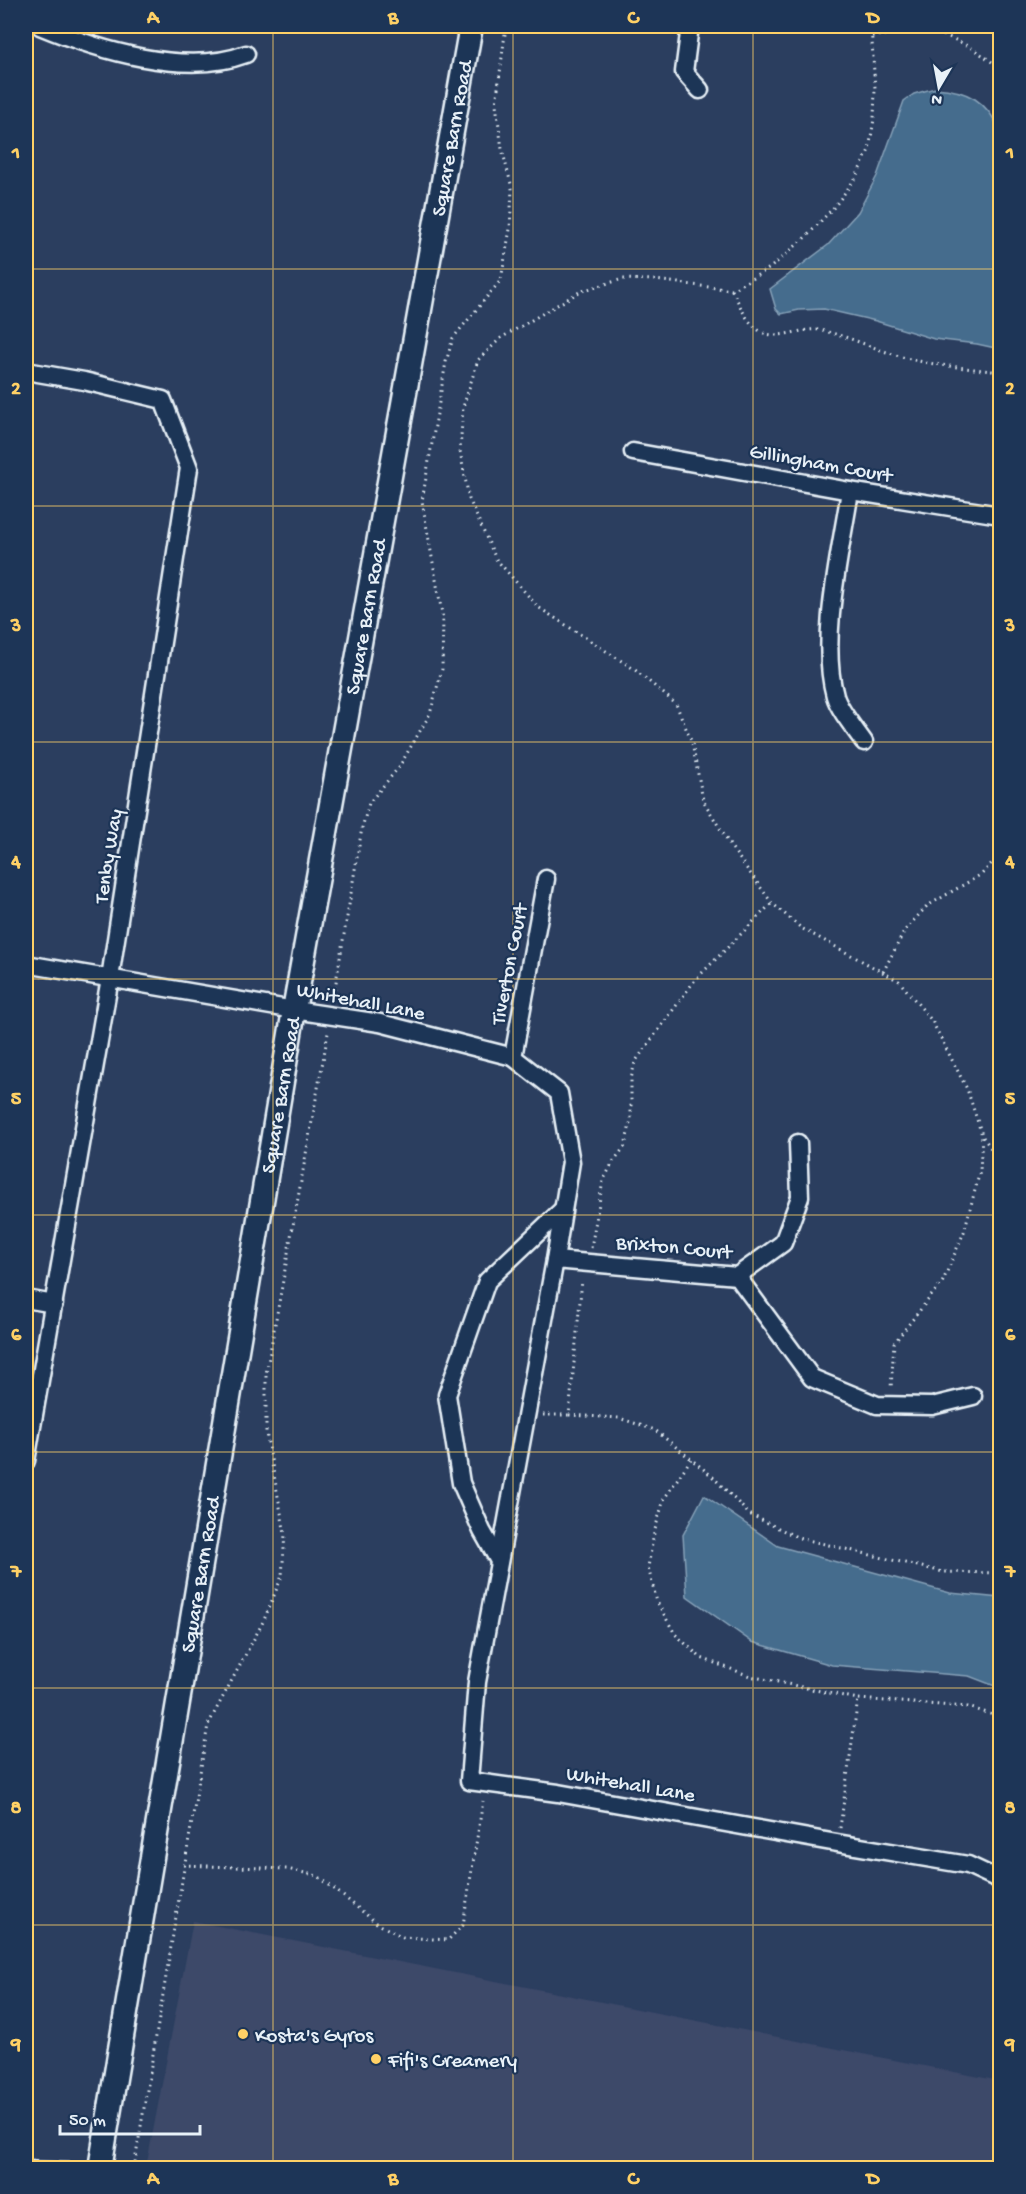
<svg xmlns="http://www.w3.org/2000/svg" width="1026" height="2194" font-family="'Gochi Hand',sans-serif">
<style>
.built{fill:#3c4869}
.water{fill:#456c8d;stroke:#86a1b8;stroke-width:1.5}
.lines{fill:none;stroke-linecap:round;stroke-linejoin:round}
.lane-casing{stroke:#e8f1f8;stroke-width:13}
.street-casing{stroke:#e8f1f8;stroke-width:21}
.secondary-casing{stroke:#e8f1f8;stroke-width:27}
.path{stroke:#e8f1f8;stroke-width:3;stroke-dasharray:1.5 4.5;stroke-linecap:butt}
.lane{stroke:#1d3557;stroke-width:8}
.street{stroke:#1d3557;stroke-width:16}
.secondary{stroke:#1d3557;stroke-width:22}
.grid{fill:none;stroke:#ffd166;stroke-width:1.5;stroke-opacity:0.55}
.poi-dot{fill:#ffd166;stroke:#1d3557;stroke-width:2}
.labels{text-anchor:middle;stroke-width:4.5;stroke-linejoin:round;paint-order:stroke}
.street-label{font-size:21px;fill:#e8f1f8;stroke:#1d3557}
.poi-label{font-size:21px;fill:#e8f1f8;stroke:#1d3557;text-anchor:start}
.neatline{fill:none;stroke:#ffd166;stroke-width:2}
.grid-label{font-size:20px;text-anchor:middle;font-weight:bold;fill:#ffd166}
</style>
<rect width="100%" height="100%" fill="#2b3e5f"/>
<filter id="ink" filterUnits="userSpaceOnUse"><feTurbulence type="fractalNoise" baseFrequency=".0167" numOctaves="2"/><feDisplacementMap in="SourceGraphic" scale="12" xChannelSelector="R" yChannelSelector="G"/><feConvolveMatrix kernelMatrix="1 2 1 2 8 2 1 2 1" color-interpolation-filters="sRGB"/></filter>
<g filter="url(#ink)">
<polygon class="built" points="193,1921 1000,2081 1000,2149 997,2168 146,2168"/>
<g class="water">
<path d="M935,88C968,90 987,101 1000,131V349L977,344L934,339L876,321L824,309L799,310L781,314L776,309L770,289L828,245L858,212L877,176L904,101L914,94Z"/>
<polygon points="704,1495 778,1546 950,1593 1000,1598 1000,1688 969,1676 832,1665 752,1642 687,1596 683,1535"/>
</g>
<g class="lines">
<defs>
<polyline id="lane" points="26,2168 29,2166 70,2168"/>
<g id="street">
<path d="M40,26C98,50 185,77 246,54"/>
<polyline points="690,26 684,72 700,90"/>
<polyline points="26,371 84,381 163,400 189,468 110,978 26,1461"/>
<polyline points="633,452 850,491 1000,515"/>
<path d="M850,491C841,550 819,639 835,696C839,710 855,729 864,742"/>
<polyline points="26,964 294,1010 380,1023 513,1057 559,1093 571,1162 555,1260 477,1682 469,1781 558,1793 837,1843 968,1865 1000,1880"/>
<polyline points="513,1057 546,879"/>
<polyline points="555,1260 737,1276 783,1243 800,1197 798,1143"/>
<polyline points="737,1276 812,1378 877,1405 932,1406 973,1396"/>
<polyline points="26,1299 54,1304"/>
<polyline points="499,1561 482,1531 461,1483 447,1395 487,1281 563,1209"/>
</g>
<g id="secondary">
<path id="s1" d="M100,2168L294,1010L471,26"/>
</g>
</defs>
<use href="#lane" class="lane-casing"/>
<use href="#street" class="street-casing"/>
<use href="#secondary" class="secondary-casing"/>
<g class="path">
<polyline points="871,26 875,88 874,119 869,150 855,179 835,206 807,236 770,268 732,290 655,280 623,279 581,291 501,338 478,360 463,407 460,451 469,499 496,559 538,607 634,669 676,704 692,743 703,800 731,847 772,903 801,928 899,981 932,1021 967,1089 982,1135 980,1171 964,1232 943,1281 894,1343 891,1388"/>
<path d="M872,36C891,35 911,31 929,32C949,33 986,55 1000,69"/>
<path d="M732,290C740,305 746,322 760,331C776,342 801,327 819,330C849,336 876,350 906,358C936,366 969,368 1000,372"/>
<polyline points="883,972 905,930 927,906 982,874 1000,854"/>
<polyline points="333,1000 362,828 369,803 399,767 430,714 442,669 443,619 422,501 446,362 453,338 501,280 510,229 512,188 502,149 496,104 506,26"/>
<polyline points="983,1137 1000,1161"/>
<polyline points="591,1248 603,1181 613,1162 625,1146 631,1120 631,1079 635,1062 695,980 772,903"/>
<polyline points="543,1415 569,1415 582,1280"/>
<polyline points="569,1415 619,1418 655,1430 712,1476 749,1514 799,1538 943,1572 1000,1573"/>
<polyline points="691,1459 664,1499 654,1533 648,1567 657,1602 675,1634 701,1658 750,1676 858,1699 968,1707 1000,1717"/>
<polyline points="840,1828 858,1699"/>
<polyline points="183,1865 287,1869 318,1876 378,1924 403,1937 448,1940 463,1925 483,1801"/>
<polyline points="134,2168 208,1725 264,1620 282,1576 285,1534 266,1432 266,1374 328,1033"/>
</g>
<use href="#lane" class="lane"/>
<use href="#street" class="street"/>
<use href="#secondary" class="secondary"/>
</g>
</g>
<path class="grid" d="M273,26V2168M513,26V2168M753,26V2168M26,269H1000M26,506H1000M26,742H1000M26,979H1000M26,1215H1000M26,1452H1000M26,1688H1000M26,1925H1000"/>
<g class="poi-dot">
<circle cx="243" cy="2034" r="6"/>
<circle cx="376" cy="2059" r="6"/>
</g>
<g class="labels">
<g class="street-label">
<text dy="7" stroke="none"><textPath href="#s1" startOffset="2060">Square Barn Road</textPath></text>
<text transform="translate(821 462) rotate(10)" y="7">Gillingham Court</text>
<text dy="7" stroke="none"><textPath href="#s1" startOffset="1574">Square Barn Road</textPath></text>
<text transform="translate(107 856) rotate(-81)" y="7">Tenby Way</text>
<text transform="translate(508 964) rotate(-79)" y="7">Tiverton Court</text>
<text transform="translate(361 1000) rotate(11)" y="7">Whitehall Lane</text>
<text dy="7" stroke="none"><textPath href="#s1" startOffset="1088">Square Barn Road</textPath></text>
<text transform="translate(674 1246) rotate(5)" y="7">Brixton Court</text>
<text dy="7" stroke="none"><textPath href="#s1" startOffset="602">Square Barn Road</textPath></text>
<text transform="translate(631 1783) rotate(10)" y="7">Whitehall Lane</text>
</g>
<g class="poi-label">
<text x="255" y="2041">Kosta's Gyros</text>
<text x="388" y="2066">Fifi's Creamery</text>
</g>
</g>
<rect width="1026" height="2194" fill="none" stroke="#1d3557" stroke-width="66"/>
<g transform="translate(939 87) rotate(190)" stroke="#1d3557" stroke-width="4.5" paint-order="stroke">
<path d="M0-4.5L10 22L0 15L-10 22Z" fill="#e8f1f8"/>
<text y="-9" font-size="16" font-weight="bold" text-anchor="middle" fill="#e8f1f8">N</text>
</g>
<path d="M60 2125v9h140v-9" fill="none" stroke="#e8f1f8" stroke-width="3"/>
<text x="69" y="2125" font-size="18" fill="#e8f1f8" stroke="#1d3557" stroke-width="4.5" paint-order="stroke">50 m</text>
<rect x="33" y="33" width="960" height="2128" class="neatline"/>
<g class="grid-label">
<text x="153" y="23">A</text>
<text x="393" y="23">B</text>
<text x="633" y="23">C</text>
<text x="873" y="23">D</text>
<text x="16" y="158">1</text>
<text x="1010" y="158">1</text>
<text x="16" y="394">2</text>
<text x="1010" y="394">2</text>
<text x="16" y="631">3</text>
<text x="1010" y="631">3</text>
<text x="16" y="867">4</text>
<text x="1010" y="867">4</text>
<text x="16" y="1104">5</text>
<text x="1010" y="1104">5</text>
<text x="16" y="1340">6</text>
<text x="1010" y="1340">6</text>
<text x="16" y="1577">7</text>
<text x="1010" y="1577">7</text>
<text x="16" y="1813">8</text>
<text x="1010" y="1813">8</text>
<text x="16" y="2050">9</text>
<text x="1010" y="2050">9</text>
<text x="153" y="2184">A</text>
<text x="393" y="2184">B</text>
<text x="633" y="2184">C</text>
<text x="873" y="2184">D</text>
</g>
</svg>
